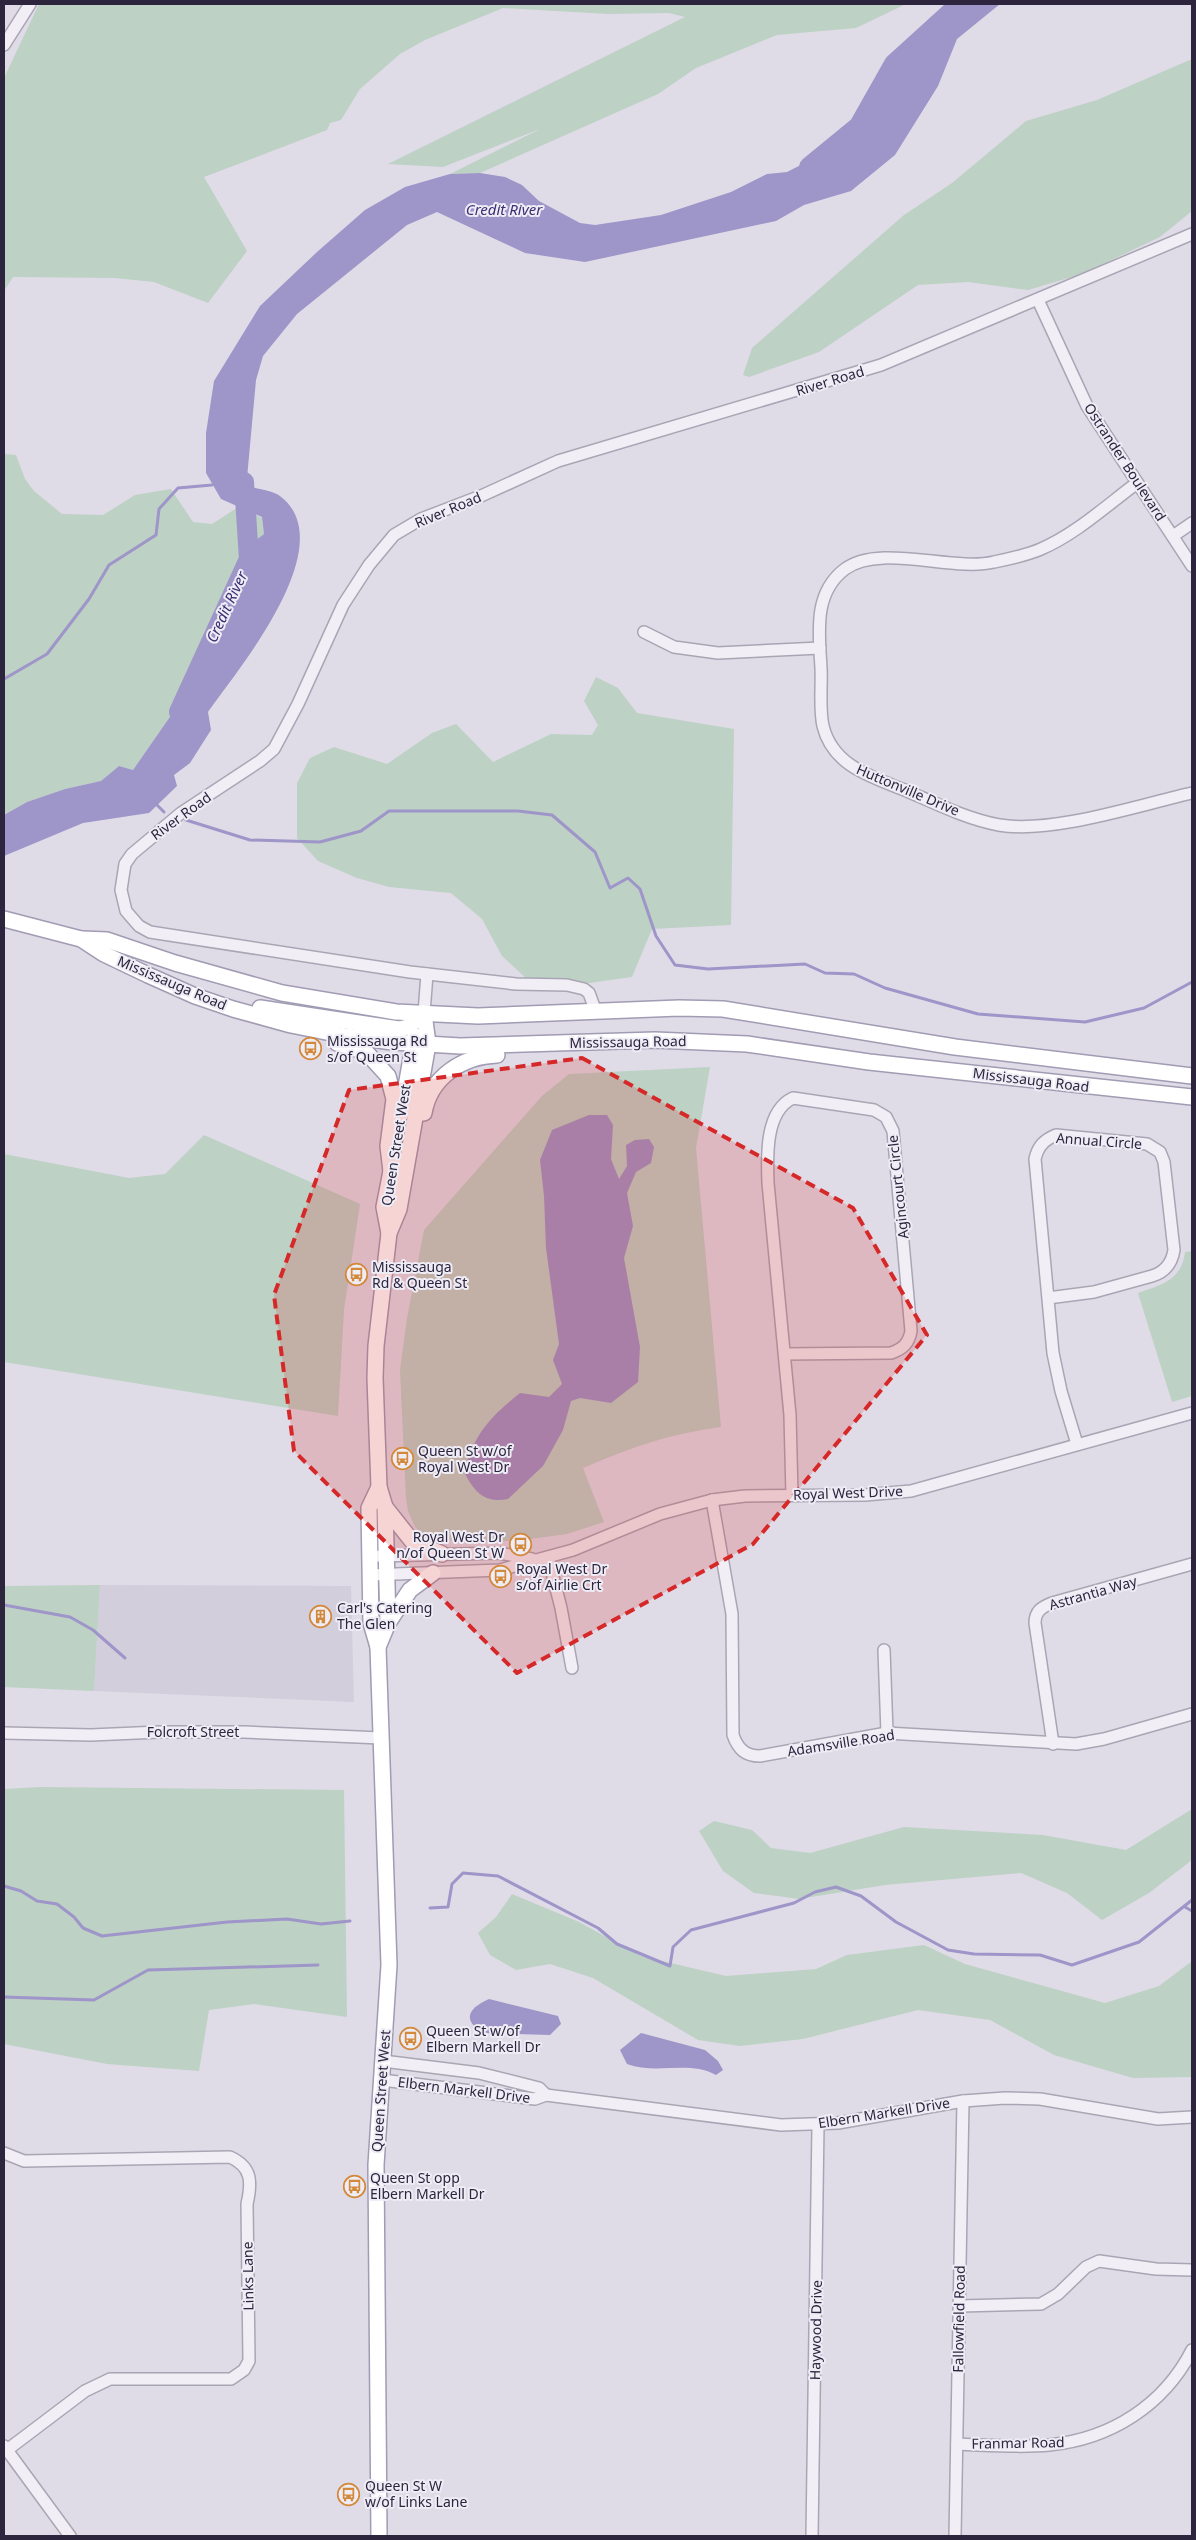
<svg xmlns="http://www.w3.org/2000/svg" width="1196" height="2540" font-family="'Noto Sans',sans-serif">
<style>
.built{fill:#d2cedc}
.green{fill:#bdd1c5}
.water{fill:#9e95c9}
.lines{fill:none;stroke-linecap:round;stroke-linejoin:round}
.stream{stroke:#9e95c9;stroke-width:3}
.river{stroke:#9e95c9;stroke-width:20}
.minor-casing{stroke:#aaa5b4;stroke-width:14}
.major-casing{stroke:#a19bb3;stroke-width:18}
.minor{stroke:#f1eff5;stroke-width:11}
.major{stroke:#fff;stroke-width:15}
.marked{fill:#d62828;fill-opacity:0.2;stroke:#d62828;stroke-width:4;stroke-dasharray:10 6;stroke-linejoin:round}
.labels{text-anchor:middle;stroke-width:4;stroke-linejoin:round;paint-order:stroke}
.street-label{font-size:14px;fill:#2d253e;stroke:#eeecf5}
.poi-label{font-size:14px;fill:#2d253e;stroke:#eeecf5;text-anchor:start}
.water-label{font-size:15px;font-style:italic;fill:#3d2e73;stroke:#eeecf5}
</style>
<rect width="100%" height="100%" fill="#dfdce7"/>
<polygon class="built" points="100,1585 351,1586 354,1702 94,1691"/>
<g class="green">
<polygon points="39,4 906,4 856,28 777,35 696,68 658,94 480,173 450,174 540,129 443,167 388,164 685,17 669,13 608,14 503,8 425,40 400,54 360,89 341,120 330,123 327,130 204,177 247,251 208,303 154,282 115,278 13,277 4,291 4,78"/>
<polygon points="1192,59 1192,211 1160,237 1082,274 1028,290 968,282 918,285 819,352 749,377 743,375 752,348 904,215 952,183 1026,121 1097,100"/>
<polygon points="4,454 16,455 25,479 34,491 62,514 103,515 135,495 171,489 193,522 212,524 240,506 262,518 264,534 256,540 245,571 213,623 208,662 133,770 119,766 101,781 65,789 27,802 4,815"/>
<polygon points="596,677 618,688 637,713 734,729 731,925 652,929 632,977 589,983 527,979 502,956 482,919 451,893 389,887 357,878 318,861 297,838 297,783 310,758 334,747 387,764 432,733 456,724 493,762 551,734 592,735 598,725 584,701"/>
<path d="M710,1067L696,1148L721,1427C672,1433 629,1448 583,1468L604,1522L567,1534L515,1541L439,1540L423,1534L415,1527L408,1511L406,1498L400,1370L407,1318L424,1230L542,1096L569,1074Z"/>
<polygon points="204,1135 360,1204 344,1310 338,1416 4,1362 4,1154 129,1178 165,1174"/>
<path d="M1192,1251V1396L1172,1402L1138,1293C1161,1285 1182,1280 1185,1252Z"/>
<polygon points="100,1585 94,1691 4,1687 4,1586"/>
<polygon points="40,1787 344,1790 347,2017 254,2004 209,2010 199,2071 107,2064 4,2044 4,1789"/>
<polygon points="1192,1809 1192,1860 1149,1893 1102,1920 1067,1893 1021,1873 885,1885 799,1899 754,1893 723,1871 699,1831 714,1821 752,1830 771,1848 810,1853 904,1827 1043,1835 1126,1850"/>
<polygon points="512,1894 579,1922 641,1956 726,1976 816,1969 847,1955 924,1945 965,1964 1105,2003 1159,1986 1192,1961 1192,2077 1133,2078 1054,2055 990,2020 918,2010 803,2039 740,2046 698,2040 593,1978 550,1964 516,1970 490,1955 478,1933 496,1917"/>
</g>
<g class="water">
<path d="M946,4H1000L957,39L938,86L895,155L851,191L804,205L776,221L585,262L525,253L437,212L407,225L297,314L263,356L256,380L247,478L251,487C260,489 274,491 280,496C343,544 239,668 208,712L211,730L190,763L174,775L177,786L149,813L83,823L4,856V815L27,802L65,789L101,781L119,766L133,770L208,662L213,623L245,571L256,540L264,534L262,517L221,499L206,473V433L214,381L260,306L317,252L365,210L405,187L450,174L480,173L505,177L522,185L539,201L580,223L595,225L661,215L731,192L767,174L787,172L848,141L895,81L929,19Z"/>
<path d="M589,1115H607L613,1125L611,1159L619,1179L627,1166L626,1145L635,1140L649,1139L654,1147L651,1163L636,1172L627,1193L633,1226L624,1258L640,1347L638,1382L611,1403L580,1398L571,1401L563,1430L543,1466L508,1499C484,1504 474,1491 464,1472C474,1434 490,1417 520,1393L549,1397L562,1384L553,1360L559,1344L546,1248L544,1196L540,1160L552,1130Z"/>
<path d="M489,1999L558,2016L561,2024L550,2035L483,2033C461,2019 469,2008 489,1999Z"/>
<path d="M641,2033L705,2050L718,2061L723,2070L716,2075C689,2060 656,2075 627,2064L620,2050Z"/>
</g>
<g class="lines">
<g class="stream">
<polyline points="4,679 47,654 89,599 109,565 156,535 159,509 178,488 212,485"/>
<polyline points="156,804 164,812"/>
<polyline points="186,820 250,840 320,842 361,831 389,811 518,811 552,815 595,852 610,888 628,878 640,889 656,936 675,965 708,969 805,964 825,973 854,974 885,988 978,1014 1085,1022 1144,1008 1192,982"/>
<polyline points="4,1605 70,1617 93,1630 125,1658"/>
<polyline points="4,1886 21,1891 37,1901 57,1904 74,1917 83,1928 102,1936 227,1922 287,1919 321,1924 350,1921"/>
<polyline points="1185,1907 1192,1911"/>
<polyline points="430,1908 448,1907 452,1884 463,1873 498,1876 598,1928 617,1944 670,1966 673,1947 691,1930 794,1903 815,1892 836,1887 861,1896 896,1922 948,1950 974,1954 1040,1955 1072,1965 1139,1942 1192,1900"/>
<polyline points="4,1997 94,2000 148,1970 318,1965"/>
</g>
<g class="river">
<polyline points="809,167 859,126 894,64 960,4"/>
<polyline points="179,712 249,559 244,482"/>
</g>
<defs>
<g id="minor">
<polyline points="4,45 30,4"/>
<polyline points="1038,300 1087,406 1192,566"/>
<path d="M1137,483C1107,505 1076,534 1041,549C1027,555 1009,559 994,562C952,572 880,543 845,569C813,593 819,633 821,668C822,686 819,708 823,726C833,767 873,777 907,791C937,804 967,819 999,825C1052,834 1139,805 1192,793"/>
<polyline points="1173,536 1192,523"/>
<polyline points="644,632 674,647 718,653 820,648"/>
<polyline points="596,1012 589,993 584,989 567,985 516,984 410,972 150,932 139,926 126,911 121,890 125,864 132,854 181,813 260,761 274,749 298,704 343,605 369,565 394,535 421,519 481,496 558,461 881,365 1192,234"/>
<polyline points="424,1013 427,974"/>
<path d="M1048,1298L1094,1292L1152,1276C1165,1272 1172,1263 1174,1250L1164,1162L1160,1152L1147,1144L1056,1135C1044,1140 1038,1146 1035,1159L1053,1353L1061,1391L1077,1444"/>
<path d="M784,1354L891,1353C903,1349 909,1343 911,1331L893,1131L886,1117L874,1110L793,1098C765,1111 767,1156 768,1183L790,1415L792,1495"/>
<path d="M712,1500L732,1614L733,1735C738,1749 745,1756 760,1756L887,1733L1076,1744L1104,1739L1192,1714"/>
<polyline points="379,1556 499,1553 532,1559"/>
<polyline points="548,1557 561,1608 572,1668"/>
<polyline points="370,1575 500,1570 573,1550 660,1514 712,1500 745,1496 865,1495 911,1491 1192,1413"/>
<polyline points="884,1650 887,1733"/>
<polyline points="4,1733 91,1735 159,1732 244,1732 381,1738"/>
<path d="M1053,1744L1035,1623C1035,1611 1042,1607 1052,1603L1192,1564"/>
<polyline points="383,2061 479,2073 539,2088 546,2095"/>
<polyline points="382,2080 535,2099 546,2095 781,2125 838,2123 963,2101 1005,2098 1040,2099 1158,2119 1192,2117"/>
<path d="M4,2153L24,2161L230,2157C252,2167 252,2182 247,2204L249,2361L244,2370L231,2379H110L85,2391L7,2450"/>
<polyline points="960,2306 1041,2304 1058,2294 1086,2267 1099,2261 1156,2269 1192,2270"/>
<path d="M957,2444C987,2445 1019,2448 1049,2445C1111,2439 1164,2405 1192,2350"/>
<polyline points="4,2446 70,2536"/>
<polyline points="812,2536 818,2125"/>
<polyline points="955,2536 963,2101"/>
</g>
<g id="major">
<polyline points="4,919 81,939 104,954 148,975 195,996 233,1009 291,1025 346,1036 393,1042 460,1046 655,1040 747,1044 869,1062 1192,1097"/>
<polyline points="82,939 107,940 175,963 282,993 396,1012 478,1016 679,1008 723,1009 955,1047 1192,1076"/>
<polyline points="260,1008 399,1029 408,1027 424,1013"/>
<polyline points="337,1043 366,1052 388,1076 394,1099 388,1146 391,1171"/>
<path d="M424,1113C430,1077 463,1056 497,1055"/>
<polyline points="401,1114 415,1036"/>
<polyline points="389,1233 384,1207 393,1161"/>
<polyline points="379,1487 369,1508 371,1623 378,1647 389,1965 376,2165 379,2536"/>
<polyline points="385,1507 412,1541 442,1554"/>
<polyline points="388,1623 410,1590 433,1573"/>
<polyline points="378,1647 388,1623 385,1507 379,1487 375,1378 376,1346 389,1233 399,1209 428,1044 424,1013"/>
</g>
</defs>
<use href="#minor" class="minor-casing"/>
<use href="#major" class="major-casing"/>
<use href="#minor" class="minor"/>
<use href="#major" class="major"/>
</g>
<path class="marked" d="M582,1058L853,1208L927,1335L753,1544L517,1673L294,1451L274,1295L349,1090Z"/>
<defs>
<symbol id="bus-ring" viewBox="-11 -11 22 22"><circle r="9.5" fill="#eeecf5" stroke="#d3883a" stroke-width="1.5"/><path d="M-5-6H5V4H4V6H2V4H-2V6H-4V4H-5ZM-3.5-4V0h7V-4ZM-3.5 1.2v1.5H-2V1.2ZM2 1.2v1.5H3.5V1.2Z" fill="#d3883a"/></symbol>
<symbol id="building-ring" viewBox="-11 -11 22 22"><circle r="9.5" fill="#eeecf5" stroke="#d3883a" stroke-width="1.5"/><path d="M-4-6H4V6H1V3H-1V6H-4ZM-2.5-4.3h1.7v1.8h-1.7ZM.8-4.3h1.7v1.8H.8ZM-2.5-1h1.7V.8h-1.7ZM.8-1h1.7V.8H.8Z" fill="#d3883a"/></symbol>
</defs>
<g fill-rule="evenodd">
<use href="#bus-ring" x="298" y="1036" width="25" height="25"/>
<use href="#bus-ring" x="344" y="1262" width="25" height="25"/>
<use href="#bus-ring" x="390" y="1446" width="25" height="25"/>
<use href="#bus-ring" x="508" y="1532" width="25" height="25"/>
<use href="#bus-ring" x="488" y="1564" width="25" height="25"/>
<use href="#building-ring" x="308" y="1604" width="25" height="25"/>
<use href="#bus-ring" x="398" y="2026" width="25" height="25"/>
<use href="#bus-ring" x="342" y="2174" width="25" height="25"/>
<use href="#bus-ring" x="336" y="2482" width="25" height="25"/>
</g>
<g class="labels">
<g class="street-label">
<text transform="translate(830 381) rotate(-17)" y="5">River Road</text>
<text transform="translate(1125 462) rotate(57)" y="5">Ostrander Boulevard</text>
<text transform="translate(448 510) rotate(-23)" y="5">River Road</text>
<text transform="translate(908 790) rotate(23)" y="5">Huttonville Drive</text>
<text transform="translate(181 816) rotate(-36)" y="5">River Road</text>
<text transform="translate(172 983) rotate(23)" y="5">Mississauga Road</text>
<text transform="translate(628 1042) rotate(-1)" y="5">Mississauga Road</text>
<text transform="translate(1031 1080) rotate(7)" y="5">Mississauga Road</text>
<text transform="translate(1099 1141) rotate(4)" y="5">Annual Circle</text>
<text transform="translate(396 1145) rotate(-81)" y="5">Queen Street West</text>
<text transform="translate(898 1187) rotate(-96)" y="5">Agincourt Circle</text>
<text transform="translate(848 1493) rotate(-2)" y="5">Royal West Drive</text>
<text transform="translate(1093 1593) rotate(-16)" y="5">Astrantia Way</text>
<text x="193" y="1737">Folcroft Street</text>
<text transform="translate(841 1743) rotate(-9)" y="5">Adamsville Road</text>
<text transform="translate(464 2090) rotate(7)" y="5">Elbern Markell Drive</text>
<text transform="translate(381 2091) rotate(-86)" y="5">Queen Street West</text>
<text transform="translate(884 2113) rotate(-9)" y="5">Elbern Markell Drive</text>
<text transform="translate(248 2276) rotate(-91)" y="5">Links Lane</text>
<text transform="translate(959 2319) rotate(-89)" y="5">Fallowfield Road</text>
<text transform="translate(816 2330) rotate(-89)" y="5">Haywood Drive</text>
<text transform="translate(1018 2443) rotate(-1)" y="5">Franmar Road</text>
</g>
<g class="poi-label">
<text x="327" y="1046">Mississauga Rd<tspan x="327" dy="16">s/of Queen St</tspan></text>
<text x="372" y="1272">Mississauga<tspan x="372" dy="16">Rd &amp; Queen St</tspan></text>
<text x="418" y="1456">Queen St w/of<tspan x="418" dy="16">Royal West Dr</tspan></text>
<text x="504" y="1542" text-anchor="end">Royal West Dr<tspan x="504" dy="16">n/of Queen St W</tspan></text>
<text x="516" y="1574">Royal West Dr<tspan x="516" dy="16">s/of Airlie Crt</tspan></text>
<text x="337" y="1613">Carl's Catering<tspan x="337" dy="16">The Glen</tspan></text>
<text x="426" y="2036">Queen St w/of<tspan x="426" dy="16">Elbern Markell Dr</tspan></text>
<text x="370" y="2183">Queen St opp<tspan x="370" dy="16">Elbern Markell Dr</tspan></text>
<text x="365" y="2491">Queen St W<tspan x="365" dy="16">w/of Links Lane</tspan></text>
</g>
<g class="water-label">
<text x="504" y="215">Credit River</text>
<text transform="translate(227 607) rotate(-65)" y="5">Credit River</text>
</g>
</g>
<rect width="1196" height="2540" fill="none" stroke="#2d253e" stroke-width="10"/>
</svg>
